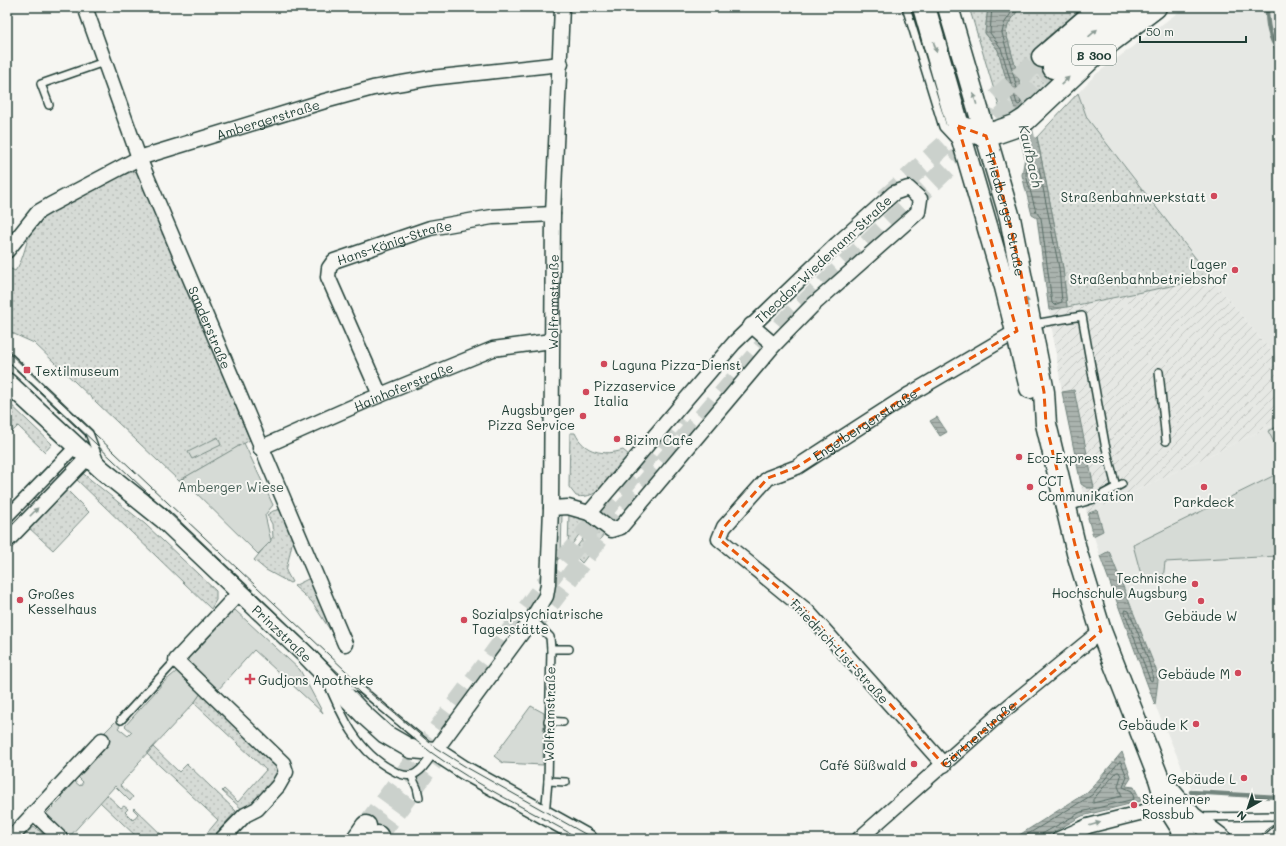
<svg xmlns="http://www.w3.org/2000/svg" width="1286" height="846" font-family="Mali,sans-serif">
<defs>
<pattern id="industrial-furrows" width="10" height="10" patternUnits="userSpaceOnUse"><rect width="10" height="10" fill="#e6e8e4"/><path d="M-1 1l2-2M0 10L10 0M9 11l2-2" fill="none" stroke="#c5c8c4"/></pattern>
<pattern id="grass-dots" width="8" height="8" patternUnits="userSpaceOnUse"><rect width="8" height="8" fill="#d6dbd6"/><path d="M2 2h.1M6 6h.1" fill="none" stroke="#b7bdb8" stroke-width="1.8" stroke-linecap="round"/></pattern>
<pattern id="water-rules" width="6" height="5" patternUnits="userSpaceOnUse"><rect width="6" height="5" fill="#aab3ae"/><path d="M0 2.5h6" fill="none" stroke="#8a938e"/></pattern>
</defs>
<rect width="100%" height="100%" fill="#f6f6f2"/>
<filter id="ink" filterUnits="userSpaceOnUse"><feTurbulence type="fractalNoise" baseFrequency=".025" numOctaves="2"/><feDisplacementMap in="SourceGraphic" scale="8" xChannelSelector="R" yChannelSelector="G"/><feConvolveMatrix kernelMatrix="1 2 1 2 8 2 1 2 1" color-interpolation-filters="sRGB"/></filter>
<g filter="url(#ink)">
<g fill="#e6e8e4">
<path d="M 1185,7 L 1279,7 L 1279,361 L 1211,278 L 1087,118 L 1078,93 L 1095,75 Z"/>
<path d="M 1279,422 L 1279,795 L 1191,788 L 1155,705 L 1100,556 L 1087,514 Z"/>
</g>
<path fill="url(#industrial-furrows)" d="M 1211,278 L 1279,361 L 1279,422 L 1087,514 L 1062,392 L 1049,310 Z"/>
<g fill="url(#grass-dots)" stroke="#7a8c85">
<path d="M 969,7 L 988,7 L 985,33 L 998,50 L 1016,114 L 1007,120 L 1003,118 L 1001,113 Z"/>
<path d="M 1020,7 L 1083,7 L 1044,40 L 1041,49 L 1064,68 L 1026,105 L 1006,33 L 1008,25 Z"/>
<path d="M 1078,93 L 1087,118 L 1211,278 L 1067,307 L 1063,268 L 1037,137 Z"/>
<path d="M 134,171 L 138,173 L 250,440 L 179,481 L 34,343 L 14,334 L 7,329 L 7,267 L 15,271 C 25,259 25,240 34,226 C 47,208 111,179 134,171 Z"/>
<path d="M 7,401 L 52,444 L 45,452 L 18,426 L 12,432 L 7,427 Z"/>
<path d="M 570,433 L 575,433 C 584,453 604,456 623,450 L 630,456 C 616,472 600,501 576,496 L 569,487 Z"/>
<path d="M 80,471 L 145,524 L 216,591 L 216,600 L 211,609 L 74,477 Z"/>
<path d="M 65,488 L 89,512 L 53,550 L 28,527 Z"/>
<path d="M 281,509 L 293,539 L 286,571 L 292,582 L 290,583 L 266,570 L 254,560 L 273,537 L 272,524 L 267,515 L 273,511 Z"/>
<path d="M 569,512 L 576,513 L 588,522 L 568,550 Z"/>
<path d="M 562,513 L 561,557 L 556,561 L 557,514 Z"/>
<path d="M 592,526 L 604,534 L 582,563 L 574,555 L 572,556 L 571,555 Z"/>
<path d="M 310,578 L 334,636 L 312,602 L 294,586 Z"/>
<path d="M 201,693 L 276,764 L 278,773 L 276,778 L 244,811 L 222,791 L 224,789 L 238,802 L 266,770 L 194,703 Z"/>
<path d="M 153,747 L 179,772 L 187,764 L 236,811 L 220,829 L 224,833 L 218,839 L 202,839 L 218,820 L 147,754 Z"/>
<path d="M 106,794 L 121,808 L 124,806 L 128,809 L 125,812 L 133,820 L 138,814 L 133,809 L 134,808 L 166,839 L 139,839 L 100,802 Z"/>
<path d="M 30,827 L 36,828 L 49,839 L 18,839 Z"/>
</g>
<g fill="#d6dbd6" stroke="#7a8c85">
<path d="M 1279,426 L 1279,452 L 1268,431 Z"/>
<path d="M 218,437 L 221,445 L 192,459 L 188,452 Z"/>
<path d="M 244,443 L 273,505 L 265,515 L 271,541 L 258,554 L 182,479 Z"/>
<path d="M 1279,473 L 1279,556 L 1165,562 L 1163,580 L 1148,580 L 1140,571 L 1133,545 Z"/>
<path d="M 235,610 L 300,670 L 323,713 L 254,650 L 217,691 L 190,665 L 188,658 L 192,652 L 194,653 L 225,620 L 224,618 Z"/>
<path d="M 177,671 L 201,693 L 194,703 L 138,763 L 139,764 L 120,785 L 133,797 L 130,801 L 115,786 L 70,836 L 73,839 L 66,839 L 44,816 L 63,797 L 61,795 L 74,781 L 80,786 L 83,782 L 75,774 L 100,737 L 118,719 L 122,723 L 118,728 L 128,736 L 132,732 L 125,726 L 164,682 Z"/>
<path d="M 531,706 L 544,713 L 543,765 L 503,763 L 494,756 Z"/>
</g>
<g fill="url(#water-rules)" stroke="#72847d">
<path d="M 988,7 L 1020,7 L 1008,25 L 1006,33 L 1026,105 L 1016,114 L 998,50 L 985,33 Z"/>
<path d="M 1037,137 L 1063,268 L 1067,307 L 1049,310 L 1037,218 L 1032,215 L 1022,175 L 1027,145 Z"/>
<path d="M 1074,390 L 1094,488 L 1087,488 L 1081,484 L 1062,392 Z"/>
<path d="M 937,417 L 947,432 L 940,436 L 930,421 Z"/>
<path d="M 1097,510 L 1103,531 L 1093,536 L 1088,518 L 1089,513 Z"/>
<path d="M 1109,551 L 1157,672 L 1158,680 L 1155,705 L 1100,556 Z"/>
<path d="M 1122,752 L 1131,778 L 1126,786 L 1134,787 L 1141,801 L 1082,816 L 1041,839 L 1013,839 L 1089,791 Z"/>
</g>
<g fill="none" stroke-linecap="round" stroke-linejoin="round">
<g stroke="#576c65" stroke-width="1">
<path d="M 992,7 L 990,33 L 1001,48 L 1017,104 L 1019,105 L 1021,103 L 1002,33 L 1004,24 L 1015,7"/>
<path d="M 1033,146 L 1035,148 L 1059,268 L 1062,302 L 1054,305 L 1052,303 L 1041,218 L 1036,212 L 1026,175 L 1030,148 Z"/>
<path d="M 1126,610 L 1129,611 C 1133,622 1156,673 1152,681 L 1150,680 L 1125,613 Z"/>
<path d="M 1117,772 L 1119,772 L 1121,776 L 1118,786 L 1122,796 L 1093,803 L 1093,800 Z"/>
<path d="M 1020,839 L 1092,795 L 1119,762 L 1121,762 L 1127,777 L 1123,787 L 1132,791 L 1134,799 L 1081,812 L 1042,834 L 1040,839"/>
</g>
<g stroke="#72847d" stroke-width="4.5">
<path d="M 1267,7 C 1267,24 1269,38 1279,52"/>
<path d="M 1191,792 L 1279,797"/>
</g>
<path stroke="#aab3ae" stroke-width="15" d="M 1022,113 L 1033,163"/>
<g stroke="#cbd1cc" stroke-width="20" stroke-dasharray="20 10" stroke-linecap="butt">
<path d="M 885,199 L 1042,57"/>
<path d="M 532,627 L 604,532 L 784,323 L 1053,68"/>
<path d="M 366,826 L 556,570 L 679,417"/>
<path d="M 378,836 L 449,740"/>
</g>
<defs>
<g id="service">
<path d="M 906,7 L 943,127 L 957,142"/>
<path d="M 49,105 L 41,84 L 104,62"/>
<path d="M 1033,324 L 1082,316 L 1105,444 L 1116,487"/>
<path d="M 7,355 L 89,433 L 100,462"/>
<path d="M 1159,372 L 1166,441"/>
<path d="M 1068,507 L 1094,499 L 1122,484"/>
<path d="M 532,619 L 550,637 L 551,649 L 548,781 L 545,815"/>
<path d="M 551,649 L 569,649"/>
<path d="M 323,672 L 362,690 L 435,751 C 429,759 422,772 412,775 C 405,777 397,773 392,770 C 354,750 339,709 323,672 Z"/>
<path d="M 121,720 L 176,660"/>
<path d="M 548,721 L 563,722"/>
<path d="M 411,775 L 417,788 L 419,797"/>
<path d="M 548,781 L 566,782"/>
<path d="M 1199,817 L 1279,816"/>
<path d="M 1266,839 L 1279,827"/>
</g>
<path id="pedestrian" d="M 7,517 L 76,446"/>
<g id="minor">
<path id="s1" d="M 85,7 L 139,158 L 345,644"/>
<path d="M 908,188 L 920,199 L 918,212 L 813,305 L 774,345 L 621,527 L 611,530 L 589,513 L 734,343 L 837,244 L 894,193 Z"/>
<path id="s2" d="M 7,251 L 38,212 L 50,205 L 139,158 L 325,101 L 373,88 L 431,78 L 561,64"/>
<path d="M 751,325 L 774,345"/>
<path id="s3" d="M 380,395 L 328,277 L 329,268 L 334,261 L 430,228 L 492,217 L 553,214"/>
<path id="s4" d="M 260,448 L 368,400 L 493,349 L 551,341"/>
<path d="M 551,508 L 568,507 L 589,513"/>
<path d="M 7,541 L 88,457"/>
<path id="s5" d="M 435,751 L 532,619 L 546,596 L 548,584 L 551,508 L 553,214 L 562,7"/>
<path id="s6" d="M 944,765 L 807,611 L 719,539 L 724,527 L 768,478 L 797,467 L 910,394 L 1017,331"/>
<path d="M 34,813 L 61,839"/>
<path d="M 10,839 L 102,740"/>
<path d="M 222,839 L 245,815 L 257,809 L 278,786 L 286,772 L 283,763 L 176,660 L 240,592"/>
<path id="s7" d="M 859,839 L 1002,712 L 1101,631"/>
<path d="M 1059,839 L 1088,826 L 1167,806"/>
</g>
<g id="tertiary">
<path id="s8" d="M 7,382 L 102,470 L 163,519 L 307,656 L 363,714 L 385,734 L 411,749 L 435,751 L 464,770 L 588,839"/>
</g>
<g id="secondary">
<path id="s9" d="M 948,7 L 1010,218 L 1044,392 L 1046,424 L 1077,553 L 1101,631 L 1159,779 L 1167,806 L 1188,839"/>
<path d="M 1042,57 L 1100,7"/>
<path d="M 1053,68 L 1124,7"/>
<path d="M 958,126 L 1005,287 L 1030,388"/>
<path d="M 1167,788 L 1192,817 L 1221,839"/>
<path d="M 357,839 L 366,826"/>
<path d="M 376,839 L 378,836"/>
</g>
<path id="primary" d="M 924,7 L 958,126 L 986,136 L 1015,126 L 1026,119 L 1100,49 L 1155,7"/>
</defs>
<use href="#service" stroke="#1f3d34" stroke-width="10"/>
<use href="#pedestrian" stroke="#1f3d34" stroke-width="14"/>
<use href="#minor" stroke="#1f3d34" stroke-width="17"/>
<use href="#tertiary" stroke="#1f3d34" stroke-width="21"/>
<use href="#secondary" stroke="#1f3d34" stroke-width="23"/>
<use href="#primary" stroke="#1f3d34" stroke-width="25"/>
<use href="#service" stroke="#f6f6f2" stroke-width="7"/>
<use href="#pedestrian" stroke="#f6f6f2" stroke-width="11"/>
<use href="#minor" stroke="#f6f6f2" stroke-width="14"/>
<use href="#tertiary" stroke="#f6f6f2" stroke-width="18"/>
<use href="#secondary" stroke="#f6f6f2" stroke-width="20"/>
<use href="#primary" stroke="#f6f6f2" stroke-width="22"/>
<g stroke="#1f3d34" stroke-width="1">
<path d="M 7,351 L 364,688 L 436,748 L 466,767 L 594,839"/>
<path d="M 7,360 L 360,693 C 384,713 407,735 432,753 C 477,786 532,811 580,839"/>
<path d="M 1258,839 L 1266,830 L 1279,821"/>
<path d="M 1275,839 L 1279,836"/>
</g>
</g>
<defs><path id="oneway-solid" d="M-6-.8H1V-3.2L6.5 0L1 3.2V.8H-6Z"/></defs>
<g fill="#8a9a93">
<use href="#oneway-solid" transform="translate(1093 33) rotate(-41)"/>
<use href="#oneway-solid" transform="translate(935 47) rotate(74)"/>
<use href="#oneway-solid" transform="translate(1065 81) rotate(-44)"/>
<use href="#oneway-solid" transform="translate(975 99) rotate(-107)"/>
<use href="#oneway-solid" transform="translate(1027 303) rotate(-100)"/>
<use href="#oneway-solid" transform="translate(34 512) rotate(-46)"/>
<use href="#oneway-solid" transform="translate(1095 824) rotate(-16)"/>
</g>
</g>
<path fill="none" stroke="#e8590c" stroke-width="3" stroke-dasharray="8 5" stroke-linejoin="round" d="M 958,126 L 986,136 L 996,167 L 1019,263 L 1044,392 L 1046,424 L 1077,553 L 1101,631 L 944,765 L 807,611 L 719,539 L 724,527 L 768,478 L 797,467 L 910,394 L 1017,331 Z"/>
<g fill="#d1495b" stroke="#f6f6f2" stroke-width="1.5">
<circle cx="1214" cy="196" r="4"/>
<circle cx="1235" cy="270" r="4"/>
<circle cx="604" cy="364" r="4"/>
<rect x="23" y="366" width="8" height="8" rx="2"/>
<circle cx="586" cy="392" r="4"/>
<circle cx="583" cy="416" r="4"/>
<circle cx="617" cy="439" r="4"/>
<circle cx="1019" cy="457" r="4"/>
<circle cx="1030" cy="487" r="4"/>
<circle cx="1204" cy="487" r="4"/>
<circle cx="1195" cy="584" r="4"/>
<circle cx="20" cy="600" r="4"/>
<circle cx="1201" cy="601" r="4"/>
<circle cx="464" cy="620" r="4"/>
<circle cx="1238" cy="673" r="4"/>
<path d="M248 673h4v4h4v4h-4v4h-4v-4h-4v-4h4z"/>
<circle cx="1196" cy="724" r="4"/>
<circle cx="914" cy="764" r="4"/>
<circle cx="1244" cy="778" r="4"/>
<circle cx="1134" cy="805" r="4"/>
</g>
<g text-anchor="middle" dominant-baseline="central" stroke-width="4" stroke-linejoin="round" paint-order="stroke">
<rect fill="#f6f6f2" stroke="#60746d" stroke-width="1" x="1072" y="45" width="44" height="20" rx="3"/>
<g font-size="12" font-weight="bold" fill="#1f3d34">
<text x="1094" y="55">B 300</text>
</g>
<g font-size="13" fill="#1f3d34" stroke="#f6f6f2">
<text stroke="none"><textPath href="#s2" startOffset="299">Ambergerstraße</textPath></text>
<text stroke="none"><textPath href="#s9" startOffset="215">Friedberger Straße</textPath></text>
<text stroke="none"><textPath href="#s3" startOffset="210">Hans-König-Straße</textPath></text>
<text transform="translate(823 259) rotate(-43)">Theodor-Wiedemann-Straße</text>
<text stroke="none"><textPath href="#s5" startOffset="485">Wolframstraße</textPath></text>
<text stroke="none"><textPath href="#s1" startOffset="344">Sanderstraße</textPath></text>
<text stroke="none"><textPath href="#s4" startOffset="156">Hainhoferstraße</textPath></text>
<text stroke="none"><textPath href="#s6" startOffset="510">Engelbergerstraße</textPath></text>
<text stroke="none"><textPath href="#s8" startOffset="373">Prinzstraße</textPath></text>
<text transform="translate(840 651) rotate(47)">Friedrich-List-Straße</text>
<text transform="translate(549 714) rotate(-89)">Wolframstraße</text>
<text stroke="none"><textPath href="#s7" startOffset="159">Gärtnerstraße</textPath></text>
</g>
<g font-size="13" fill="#1f3d34" stroke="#f6f6f2" text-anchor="start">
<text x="1206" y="196" text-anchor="end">Straßenbahnwerkstatt</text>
<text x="1227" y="263" text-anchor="end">Lager<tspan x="1227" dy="15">Straßenbahnbetriebshof</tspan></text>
<text x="612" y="364">Laguna Pizza-Dienst</text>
<text x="35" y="370">Textilmuseum</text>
<text x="594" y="385">Pizzaservice<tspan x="594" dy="15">Italia</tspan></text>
<text x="575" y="409" text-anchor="end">Augsburger<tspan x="575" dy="15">Pizza Service</tspan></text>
<text x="625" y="439">Bizim Cafe</text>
<text x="1027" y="457">Eco-Express</text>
<text x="1038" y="480">CCT<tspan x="1038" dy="15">Communikation</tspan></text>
<text x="1204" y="501" text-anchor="middle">Parkdeck</text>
<text x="1187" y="577" text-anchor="end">Technische<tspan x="1187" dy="15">Hochschule Augsburg</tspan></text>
<text x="28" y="593">Großes<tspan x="28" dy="15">Kesselhaus</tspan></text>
<text x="472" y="613">Sozialpsychiatrische<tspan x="472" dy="15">Tagesstätte</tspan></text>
<text x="1201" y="615" text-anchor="middle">Gebäude W</text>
<text x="1230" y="673" text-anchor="end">Gebäude M</text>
<text x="258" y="679">Gudjons Apotheke</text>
<text x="1188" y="724" text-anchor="end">Gebäude K</text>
<text x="906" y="764" text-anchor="end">Café Süßwald</text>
<text x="1236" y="778" text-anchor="end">Gebäude L</text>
<text x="1142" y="798">Steinerner<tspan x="1142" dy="15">Rossbub</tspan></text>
</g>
<g font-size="13" fill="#445d54" stroke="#f6f6f2">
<text x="231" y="486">Amberger Wiese</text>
</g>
<g font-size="14" font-style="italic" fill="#425a52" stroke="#f6f6f2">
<text transform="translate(1031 156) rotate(77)">Kaufbach</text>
</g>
</g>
<rect width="1286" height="846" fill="none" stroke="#f6f6f2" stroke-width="24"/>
<rect x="12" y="12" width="1262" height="822" fill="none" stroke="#1f3d34" stroke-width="1.5" filter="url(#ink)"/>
<g transform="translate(1248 808) rotate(219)" stroke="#f6f6f2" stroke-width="3" paint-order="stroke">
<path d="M0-3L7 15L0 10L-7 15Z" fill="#1f3d34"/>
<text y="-6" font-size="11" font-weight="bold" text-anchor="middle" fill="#1f3d34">N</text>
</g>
<path d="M1140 36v6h106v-6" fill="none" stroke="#1f3d34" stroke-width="2"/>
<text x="1146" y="36" font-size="12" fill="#1f3d34" stroke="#f6f6f2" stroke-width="3" paint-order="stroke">50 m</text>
</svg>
